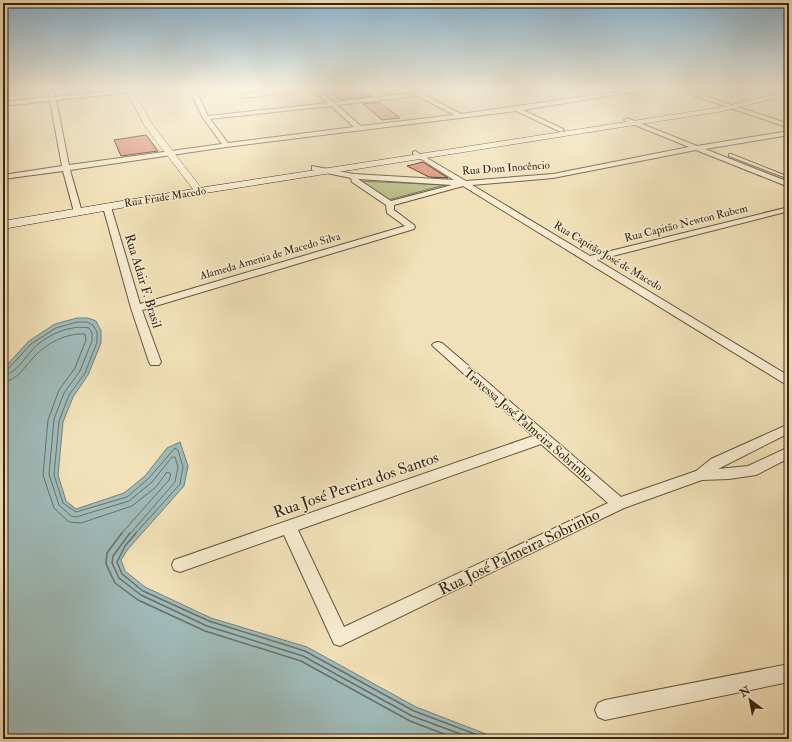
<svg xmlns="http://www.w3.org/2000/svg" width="792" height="742" font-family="'IM FELL Double Pica',serif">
<rect width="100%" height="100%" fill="#f2e1b8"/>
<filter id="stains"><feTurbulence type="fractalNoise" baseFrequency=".005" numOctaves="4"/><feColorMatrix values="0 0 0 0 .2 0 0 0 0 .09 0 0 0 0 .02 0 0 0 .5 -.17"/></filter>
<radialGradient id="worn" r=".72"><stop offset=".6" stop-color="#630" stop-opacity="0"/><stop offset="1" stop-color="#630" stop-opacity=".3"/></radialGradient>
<path fill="#bcc28e" stroke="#797452" d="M 360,181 L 445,185 L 388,200 Z"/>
<path fill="#9fbbb9" stroke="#757f78" d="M 77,318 L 88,318 L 96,321 L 101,331 L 101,343 L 88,375 L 73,397 L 63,422 L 58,475 L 66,501 L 76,509 L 124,493 L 145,476 L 167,448 L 180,442 L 188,466 L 184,486 L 128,549 L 121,560 L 125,571 L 145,587 L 211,618 L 307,647 L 416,707 L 499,739 L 3,739 L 3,369 L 29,341 L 55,324 Z"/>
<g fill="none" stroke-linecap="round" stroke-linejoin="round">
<g stroke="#6a7068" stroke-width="1">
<path d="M 3,371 L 7,370 L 31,344 L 56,328 L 77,322 L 87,322 L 93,325 L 97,332 L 97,342 L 85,373 L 69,395 L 59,421 L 54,475 L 63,503 L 76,512 L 127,497 L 148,479 L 175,448 L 178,450 L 183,467 L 180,484 L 135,534"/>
<path d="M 3,376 C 16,373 24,359 33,349 C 45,336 70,324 89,328 L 92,333 L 92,341 L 80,371 L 64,393 L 54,419 L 49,474 L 59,505 L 71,516 L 76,517 L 129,501 L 152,482 L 172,457 L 175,457 L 178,467 L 175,482 L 130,534"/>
<path d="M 3,382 C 18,380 24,367 34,357 C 47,343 66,333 85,334 L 86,340 L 75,368 L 59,390 L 48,420 L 43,475 L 54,508 L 69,522 L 81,523 L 132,506 L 156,487 L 167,472 L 171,474 L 169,480 L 121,534"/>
</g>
<g stroke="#6a7068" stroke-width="1.5">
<path d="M 122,533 L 107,553 L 106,564 L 115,583 L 138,600 L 205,631 L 301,661 L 410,721 L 457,739"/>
<path d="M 130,533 L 113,556 L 112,563 L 119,578 L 141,595 L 207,626 L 303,656 L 412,716 L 474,739"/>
<path d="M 136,533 L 125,546 L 117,562 L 122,574 L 143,591 L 209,621 L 305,651 L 414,711 L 488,739"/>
</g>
</g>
<g fill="#db917a" stroke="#362516">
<path d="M 328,89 L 351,89 L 358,95 L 368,94 L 372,96 L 339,100 Z"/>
<path d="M 379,102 L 400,118 L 382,120 L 363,104 Z"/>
<path d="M 146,135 L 158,151 L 121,156 L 114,140 Z"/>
<path d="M 423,162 L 448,178 L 429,177 L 407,166 Z"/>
</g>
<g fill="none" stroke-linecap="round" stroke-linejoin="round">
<defs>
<path id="service" d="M 729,154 L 731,154 L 789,177 L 789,179 L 729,156 Z"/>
<g id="minor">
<path d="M 48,89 L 54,89 L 55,97 L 127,89 L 146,89 L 143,91 L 56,100 L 69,165 L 222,144 L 203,118 L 189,89 L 195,89 L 208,116 L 328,103 L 311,90 L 242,98 L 239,96 L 242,94 L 294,89 L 317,89 L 334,102 L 449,89 L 467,89 L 425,95 L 461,114 L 636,89 L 650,89 L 523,110 L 563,129 L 564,130 L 561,132 L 516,111 L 226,147 L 70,170 L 82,212 L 78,214 L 74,212 L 63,171 L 3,179 L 3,175 L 62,166 L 50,101 L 3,106 L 3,102 L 50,97 ZM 418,96 L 454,115 L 361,126 L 337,105 ZM 331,106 L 354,127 L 228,143 L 210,119 Z"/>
<path d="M 376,89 L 390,89 L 402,92 L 399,94 Z"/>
<path d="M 675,89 L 683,89 L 789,124 L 789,128 Z"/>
<path d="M 627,118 L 697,146 L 789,131 L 789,135 L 705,149 L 789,182 L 789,187 L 696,150 L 553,178 L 472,185 L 590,256 L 789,207 L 789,211 L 597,260 L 789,376 L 789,385 L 785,384 L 463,186 L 394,205 L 394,210 L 414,225 L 415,227 L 414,229 L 142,310 L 161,362 L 159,365 L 151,365 L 149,362 L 131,308 L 103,207 L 104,205 L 107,205 L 111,207 L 140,304 L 405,226 L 387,213 L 386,205 L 352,182 L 351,178 L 312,170 L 312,166 L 354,174 L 454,180 L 413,154 L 413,152 L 415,151 L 466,181 L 553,174 L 689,147 L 625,121 L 624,120 ZM 358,179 L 452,185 L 391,201 Z"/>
<path d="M 438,342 L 442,343 L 621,497 L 696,471 L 711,459 L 789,424 L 789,433 L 718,469 L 748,466 L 789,447 L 789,458 L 756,475 L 729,479 L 702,480 L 624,508 L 340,646 L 334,644 L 284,535 L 180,572 L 174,570 L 172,565 L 174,560 L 533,436 L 434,347 L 432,345 L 434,343 ZM 541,444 L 608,503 L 344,627 L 298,530 Z"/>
<path d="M 789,664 L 789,682 L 605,720 L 598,717 L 595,710 L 598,703 L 605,700 Z"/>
</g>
<path id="tertiary" d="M 126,89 L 132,89 L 152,124 L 202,189 L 204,191 L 202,193 L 196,193 L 144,125 Z"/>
<path id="secondary" d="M 789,91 L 789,95 L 723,111 L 199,194 L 3,229 L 3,221 L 199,188 L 723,107 Z"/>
</defs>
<use href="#service" stroke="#65543e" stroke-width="2"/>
<use href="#minor" stroke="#65543e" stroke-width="2"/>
<use href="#tertiary" stroke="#65543e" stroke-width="1"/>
<use href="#secondary" stroke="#362516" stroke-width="1"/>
<use href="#service" fill="#f7ecd1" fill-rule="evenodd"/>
<use href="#minor" fill="#f7ecd1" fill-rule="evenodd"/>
<use href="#tertiary" fill="#f7ecd1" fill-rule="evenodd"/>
<use href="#secondary" fill="#f7ecd1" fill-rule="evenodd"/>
</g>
<linearGradient id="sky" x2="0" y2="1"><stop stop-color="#8bb7d5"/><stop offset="0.46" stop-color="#f9f2df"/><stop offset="1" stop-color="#f9f2df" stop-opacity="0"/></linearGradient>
<rect width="792" height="193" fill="url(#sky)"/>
<g text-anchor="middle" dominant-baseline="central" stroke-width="3" stroke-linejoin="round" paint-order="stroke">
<g font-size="11" fill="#362516" stroke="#f7ecd1">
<text transform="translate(506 168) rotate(-4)">Rua Dom Inocêncio</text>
<text transform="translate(165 197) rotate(-9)">Rua Frade Macedo</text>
<text transform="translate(686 223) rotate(-14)">Rua Capitão Newton Rubem</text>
<text transform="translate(270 256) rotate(-16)">Alameda Amenia de Macedo Silva</text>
<text transform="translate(608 256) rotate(31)">Rua Capitão José de Macedo</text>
</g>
<g font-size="13" fill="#362516" stroke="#f7ecd1">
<text transform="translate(143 281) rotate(73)">Rua Adair F. Brasil</text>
<text transform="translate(528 425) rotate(41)">Travessa José Palmeira Sobrinho</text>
</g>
<g font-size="16" fill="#362516" stroke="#f7ecd1">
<text transform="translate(356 485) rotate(-19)">Rua José Pereira dos Santos</text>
<text transform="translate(519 552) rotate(-26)">Rua José Palmeira Sobrinho</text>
</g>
</g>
<rect width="792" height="742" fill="none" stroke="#f2e1b8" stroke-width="16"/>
<rect x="4" y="4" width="784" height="734" fill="none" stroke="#362516" stroke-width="2"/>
<rect x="8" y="8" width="776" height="726" fill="none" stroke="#362516"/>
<g transform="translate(750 700) rotate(328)" stroke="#f7ecd1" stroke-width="3" paint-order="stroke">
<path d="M0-3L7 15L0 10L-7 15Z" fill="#362516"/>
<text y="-6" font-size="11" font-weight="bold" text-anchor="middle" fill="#362516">N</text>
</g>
<rect width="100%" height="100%" filter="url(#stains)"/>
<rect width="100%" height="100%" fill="url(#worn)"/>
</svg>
